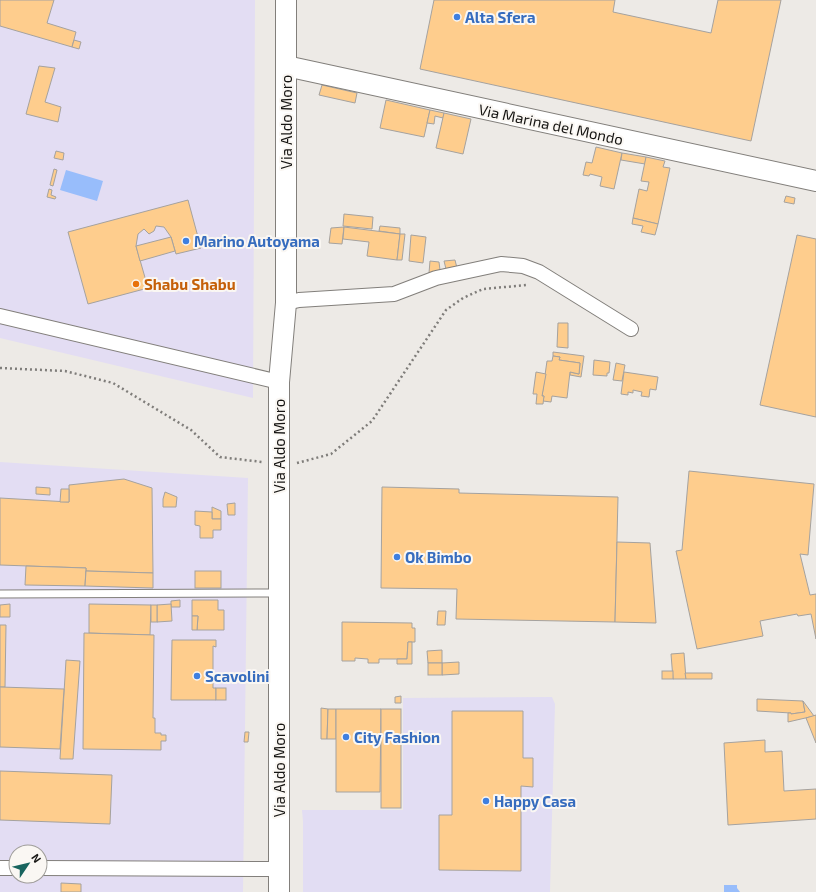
<svg xmlns="http://www.w3.org/2000/svg" width="816" height="892" font-family="'Exo 2',sans-serif">
<rect width="100%" height="100%" fill="#edeae6"/>
<path fill="#e2ddf3" d="M 552,697 L 555,704 L 550,892 L 303,892 L 303,821 L 302,810 L 403,810 L 403,698 Z"/>
<g fill="#e3ddf3" fill-rule="evenodd">
<path d="M 0,0 L 255,0 L 253,398 L 0,338 Z"/>
<path d="M 0,462 L 248,478 L 243,892 L 0,892 ZM 16,852 L 40,852 L 40,876 L 16,876 Z"/>
</g>
<g fill="#98bdfb">
<path d="M 66,170 L 103,181 L 97,201 L 60,190 Z"/>
<path d="M 737,885 L 737,888 L 740,892 L 724,892 L 724,885 Z"/>
</g>
<g fill="#fecd8d" stroke="#a5a29f">
<path d="M 0,0 L 54,0 L 47,23 L 76,32 L 72,47 L 0,26 Z"/>
<path d="M 434,0 L 615,0 L 613,12 L 711,33 L 718,0 L 781,0 L 751,141 L 420,69 Z"/>
<path d="M 74,40 L 81,42 L 79,49 L 72,47 Z"/>
<path d="M 39,66 L 55,68 L 45,102 L 61,107 L 58,122 L 26,114 Z"/>
<path d="M 322,85 L 357,93 L 355,103 L 319,95 Z"/>
<path d="M 386,100 L 430,110 L 424,137 L 380,128 Z"/>
<path d="M 430,110 L 444,113 L 443,118 L 435,116 L 434,124 L 427,123 Z"/>
<path d="M 444,113 L 471,119 L 463,154 L 436,148 Z"/>
<path d="M 596,147 L 622,153 L 614,189 L 600,186 L 602,177 L 590,174 L 589,176 L 583,175 L 586,162 L 592,163 Z"/>
<path d="M 56,151 L 64,153 L 63,160 L 54,158 Z"/>
<path d="M 622,153 L 646,157 L 645,164 L 621,160 Z"/>
<path d="M 646,157 L 665,161 L 663,167 L 670,168 L 658,224 L 633,218 L 639,189 L 647,191 L 649,182 L 641,181 Z"/>
<path d="M 54,169 L 57,170 L 53,186 L 50,185 Z"/>
<path d="M 49,189 L 52,190 L 51,195 L 56,197 L 55,199 L 47,197 Z"/>
<path d="M 786,196 L 795,198 L 794,204 L 784,202 Z"/>
<path d="M 188,200 L 201,248 L 176,254 L 171,237 L 164,227 L 156,226 L 154,231 L 149,234 L 144,229 L 138,234 L 136,246 L 148,288 L 88,304 L 68,232 Z"/>
<path d="M 344,214 L 373,217 L 372,229 L 343,226 Z"/>
<path d="M 633,218 L 658,224 L 655,235 L 641,232 L 643,226 L 632,224 Z"/>
<path d="M 380,226 L 400,228 L 400,234 L 379,231 Z"/>
<path d="M 344,227 L 342,244 L 329,243 L 331,228 Z"/>
<path d="M 344,227 L 400,234 L 397,260 L 367,256 L 369,242 L 343,239 Z"/>
<path d="M 400,234 L 405,234 L 402,260 L 397,260 Z"/>
<path d="M 411,235 L 426,237 L 423,263 L 409,261 Z"/>
<path d="M 797,235 L 816,239 L 816,417 L 760,405 Z"/>
<path d="M 171,237 L 175,251 L 140,261 L 136,246 Z"/>
<path d="M 455,260 L 457,268 L 446,269 L 444,261 Z"/>
<path d="M 430,261 L 439,262 L 440,270 L 429,273 Z"/>
<path d="M 558,323 L 568,323 L 568,348 L 557,347 Z"/>
<path d="M 553,352 L 584,356 L 581,377 L 570,375 L 570,372 L 579,374 L 580,363 L 559,360 L 560,357 L 553,356 Z"/>
<path d="M 553,356 L 560,357 L 559,360 L 580,363 L 579,374 L 570,372 L 567,398 L 552,396 L 551,402 L 543,401 L 544,396 L 542,396 L 547,361 L 552,361 Z"/>
<path d="M 594,360 L 610,362 L 609,373 L 607,373 L 607,376 L 593,375 Z"/>
<path d="M 616,363 L 625,365 L 622,381 L 613,380 Z"/>
<path d="M 536,372 L 546,374 L 542,396 L 544,396 L 543,404 L 536,404 L 537,394 L 533,394 Z"/>
<path d="M 624,372 L 658,377 L 656,390 L 650,389 L 649,397 L 641,396 L 642,392 L 633,390 L 633,393 L 628,392 L 628,395 L 621,394 Z"/>
<path d="M 689,471 L 814,484 L 808,555 L 800,554 L 810,595 L 816,594 L 816,639 L 811,614 L 798,616 L 797,614 L 760,621 L 763,636 L 697,649 L 676,551 L 682,550 Z"/>
<path d="M 124,479 L 152,488 L 153,573 L 86,571 L 86,568 L 0,565 L 0,498 L 69,502 L 69,485 Z"/>
<path d="M 36,487 L 50,488 L 50,495 L 36,494 Z"/>
<path d="M 382,487 L 459,489 L 459,493 L 618,497 L 615,622 L 456,619 L 457,589 L 381,588 Z"/>
<path d="M 61,489 L 69,489 L 69,502 L 60,502 Z"/>
<path d="M 165,492 L 177,497 L 176,507 L 163,507 L 163,499 Z"/>
<path d="M 235,503 L 235,515 L 228,515 L 227,504 Z"/>
<path d="M 212,507 L 221,511 L 221,519 L 212,519 Z"/>
<path d="M 195,511 L 212,512 L 212,519 L 221,519 L 221,530 L 213,530 L 213,538 L 200,538 L 200,526 L 195,525 Z"/>
<path d="M 617,542 L 650,543 L 656,623 L 615,622 Z"/>
<path d="M 26,566 L 86,568 L 85,586 L 25,585 Z"/>
<path d="M 86,571 L 153,573 L 153,588 L 85,586 Z"/>
<rect x="195" y="571" width="26" height="17"/>
<path d="M 180,600 L 180,607 L 171,607 L 171,601 Z"/>
<path d="M 192,600 L 218,600 L 218,610 L 224,610 L 224,630 L 197,630 L 198,616 L 192,616 Z"/>
<path d="M 10,604 L 10,617 L 0,617 L 0,605 Z"/>
<path d="M 89,604 L 151,605 L 150,635 L 89,633 Z"/>
<path d="M 171,604 L 172,621 L 157,622 L 157,605 Z"/>
<rect x="151" y="605" width="6" height="17"/>
<path d="M 438,611 L 446,611 L 445,625 L 437,625 Z"/>
<path d="M 192,616 L 198,616 L 197,630 L 192,630 Z"/>
<path d="M 342,622 L 412,623 L 412,628 L 415,628 L 415,642 L 408,642 L 407,659 L 379,659 L 379,663 L 368,663 L 368,659 L 355,658 L 355,661 L 342,661 Z"/>
<path d="M 0,625 L 6,625 L 5,687 L 0,687 Z"/>
<path d="M 84,633 L 154,635 L 153,718 L 155,718 L 155,733 L 161,733 L 161,735 L 166,735 L 166,741 L 161,741 L 161,750 L 83,749 Z"/>
<path d="M 172,640 L 216,640 L 216,647 L 213,646 L 213,688 L 216,688 L 216,700 L 171,700 Z"/>
<path d="M 408,642 L 412,642 L 412,664 L 397,664 L 397,659 L 407,659 Z"/>
<path d="M 442,650 L 442,663 L 428,663 L 427,651 Z"/>
<path d="M 684,653 L 686,679 L 673,679 L 671,654 Z"/>
<path d="M 66,660 L 80,661 L 73,759 L 60,759 Z"/>
<path d="M 459,662 L 459,674 L 442,675 L 442,663 Z"/>
<rect x="428" y="663" width="14" height="12"/>
<rect x="662" y="671" width="11" height="8"/>
<path d="M 685,673 L 712,673 L 712,679 L 686,679 Z"/>
<path d="M 0,687 L 64,689 L 60,749 L 0,747 Z"/>
<rect x="216" y="688" width="10" height="12"/>
<path d="M 401,696 L 401,703 L 395,703 L 395,697 Z"/>
<path d="M 757,699 L 803,701 L 805,712 L 791,714 L 791,713 L 757,711 Z"/>
<path d="M 803,701 L 814,716 L 788,722 L 788,713 L 791,713 L 791,714 L 805,712 Z"/>
<path d="M 321,708 L 328,709 L 327,739 L 321,739 Z"/>
<path d="M 328,709 L 336,709 L 336,739 L 327,739 Z"/>
<path d="M 336,709 L 381,709 L 380,792 L 336,792 Z"/>
<rect x="381" y="709" width="20" height="99"/>
<path d="M 452,711 L 523,711 L 523,758 L 533,758 L 533,787 L 521,786 L 521,871 L 439,870 L 439,815 L 452,815 Z"/>
<path d="M 816,715 L 816,743 L 806,718 Z"/>
<path d="M 245,732 L 249,732 L 248,742 L 244,742 Z"/>
<path d="M 765,740 L 765,752 L 782,751 L 784,791 L 816,789 L 816,819 L 728,825 L 724,743 Z"/>
<path d="M 0,771 L 112,775 L 110,824 L 0,820 Z"/>
<path d="M 61,883 L 81,884 L 81,892 L 61,892 Z"/>
</g>
<g fill="none" stroke-linecap="round" stroke-linejoin="round">
<defs>
<path id="lane" d="M 0,594 L 277,593"/>
<g id="street">
<path d="M 286,303 L 299,300 L 394,294 L 436,278 L 501,264 L 523,266 L 539,272 L 631,329"/>
<path d="M 0,316 L 279,382"/>
<path d="M 0,868 L 16,868"/>
<path d="M 40,868 L 279,869"/>
</g>
<g id="secondary">
<path d="M 286,66 L 816,181"/>
<path d="M 279,892 L 279,382 L 286,303 L 286,0"/>
</g>
</defs>
<use href="#lane" stroke="#827f7b" stroke-width="9"/>
<use href="#street" stroke="#827f7b" stroke-width="16"/>
<use href="#secondary" stroke="#827f7b" stroke-width="22"/>
<g stroke="#7f7d7a" stroke-width="2.5" stroke-dasharray="2 3" stroke-linecap="butt">
<path d="M 0,368 L 65,371 L 113,383 L 191,430 L 220,457 L 262,462"/>
<path d="M 297,463 L 331,454 L 372,421 L 446,310 L 463,298 L 483,289 L 527,285"/>
</g>
<use href="#lane" stroke="#fff" stroke-width="7"/>
<use href="#street" stroke="#fff" stroke-width="14"/>
<use href="#secondary" stroke="#fff" stroke-width="20"/>
</g>
<g fill="#3f7fe0" stroke="#faf7f3" stroke-width="1.5">
<circle cx="457" cy="17" r="4"/>
<circle cx="186" cy="241" r="4"/>
<circle cx="397" cy="557" r="4"/>
<circle cx="197" cy="676" r="4"/>
<circle cx="346" cy="737" r="4"/>
<circle cx="486" cy="801" r="4"/>
</g>
<circle fill="#e8710a" stroke="#faf7f3" stroke-width="1.5" cx="136" cy="284" r="4"/>
<g text-anchor="middle" dominant-baseline="central" stroke-width="4" stroke-linejoin="round" paint-order="stroke">
<g font-size="15" font-weight="bold" fill="#366cbe" stroke="#faf7f3" text-anchor="start">
<text x="465" y="17">Alta Sfera</text>
<text x="194" y="241">Marino Autoyama</text>
<text x="405" y="557">Ok Bimbo</text>
<text x="205" y="676">Scavolini</text>
<text x="354" y="737">City Fashion</text>
<text x="494" y="801">Happy Casa</text>
</g>
<g font-size="15" fill="#161513" stroke="#faf7f3">
<text transform="translate(286 122) rotate(-90)">Via Aldo Moro</text>
<text transform="translate(551 124) rotate(12)">Via Marina del Mondo</text>
<text transform="translate(279 446) rotate(-90)">Via Aldo Moro</text>
<text transform="translate(279 770) rotate(-90)">Via Aldo Moro</text>
</g>
<g font-size="15" font-weight="bold" fill="#c56008" stroke="#faf7f3" text-anchor="start">
<text x="144" y="284">Shabu Shabu</text>
</g>
</g>
<g transform="translate(28 864) rotate(55)"><circle r="19" fill="#faf7f3" stroke="#9f9d99"/>
<path d="M0-3L7 15L0 10L-7 15Z" fill="#18645e"/>
<text y="-6" font-size="11" font-weight="bold" text-anchor="middle" fill="#161513">N</text>
</g>
</svg>
